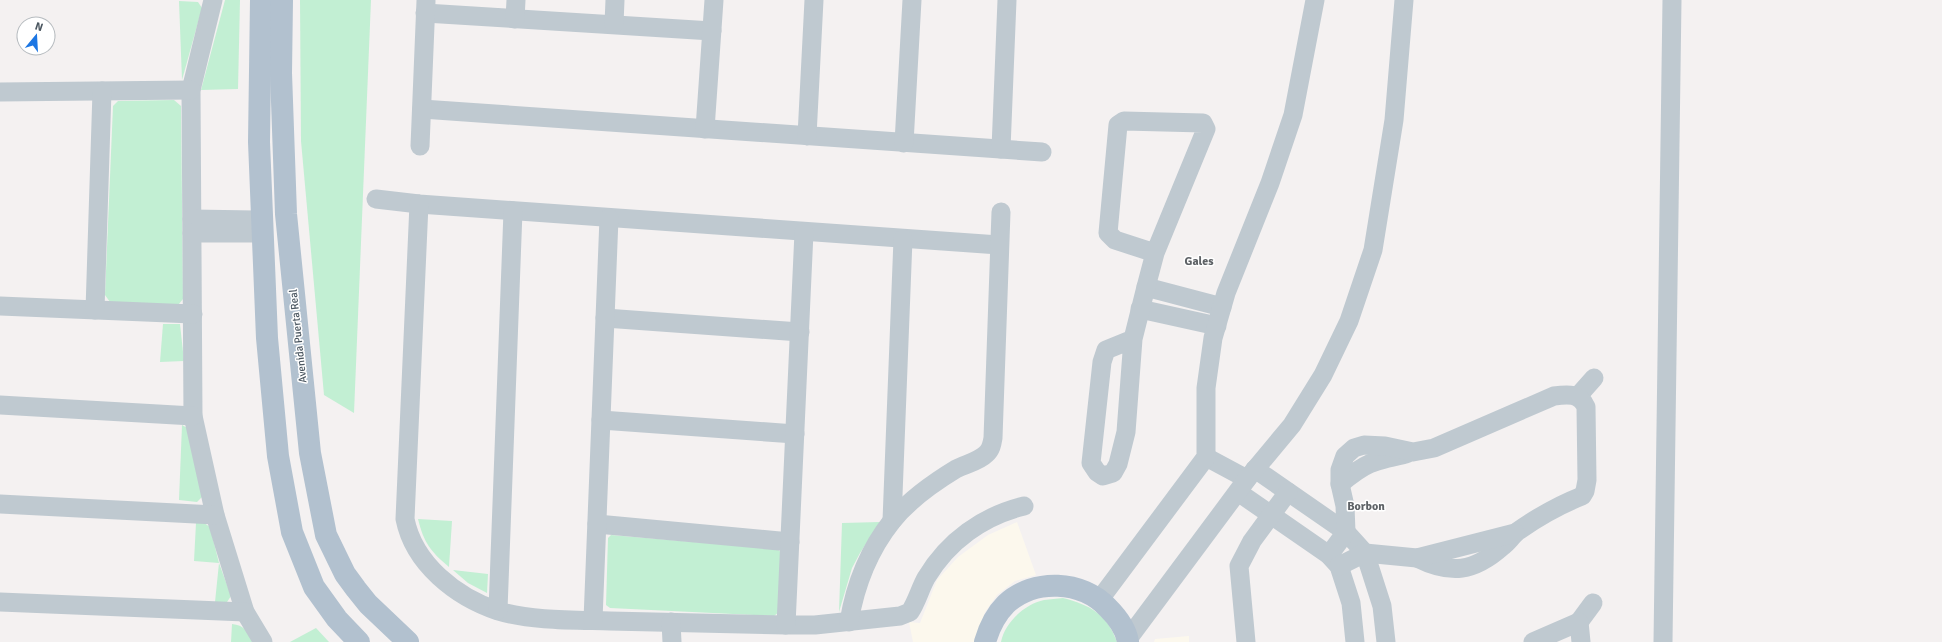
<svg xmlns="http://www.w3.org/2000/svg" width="1942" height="642" font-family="Signika,sans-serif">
<rect width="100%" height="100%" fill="#f4f1f1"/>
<g fill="#fcf8ed">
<path d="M 1017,522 L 1036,575 L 1015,581 L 997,595 L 985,612 L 975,642 L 913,642 L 909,622 L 920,623 L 937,580 L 958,557 L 988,535 Z"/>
<path d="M 1189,636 L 1189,642 L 1154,642 L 1155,639 Z"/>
</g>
<g fill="#c2efd3">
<path d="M 225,0 L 240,0 L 238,89 L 201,90 Z"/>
<path d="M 300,0 L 371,0 L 354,413 L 324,395 L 301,141 Z"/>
<path d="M 179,1 L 198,2 L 202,8 L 182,80 Z"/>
<path d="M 174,100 L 181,106 L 183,299 L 178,305 L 110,302 L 105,295 L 113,106 L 118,101 Z"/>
<path d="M 163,324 L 180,324 L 184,361 L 160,362 Z"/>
<path d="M 182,425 L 189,429 L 202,497 L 197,502 L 179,500 Z"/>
<path d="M 418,519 L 452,521 L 449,567 C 430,551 424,543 418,519 Z"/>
<path d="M 880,522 L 860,553 L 852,568 L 839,612 L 842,523 Z"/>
<path d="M 196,523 L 204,523 L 210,527 L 219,563 L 231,596 L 227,602 L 215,602 L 219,563 L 194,561 Z"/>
<path d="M 611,535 L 777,549 L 782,553 L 779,612 L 774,616 L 610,608 L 606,605 L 608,538 Z"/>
<path d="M 453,570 L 488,574 L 487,593 L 468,583 Z"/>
<path d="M 1063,598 C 1090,605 1107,614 1117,642 L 1001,642 C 1005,622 1025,604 1044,600 C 1050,599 1057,599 1063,598 Z"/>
<path d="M 232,624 C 244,625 248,632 254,642 L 231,642 Z"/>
<path d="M 316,628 L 329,642 L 290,642 Z"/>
</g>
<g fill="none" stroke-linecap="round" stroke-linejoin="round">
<g stroke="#bfc9d0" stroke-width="19">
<path d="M 213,0 L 191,90 L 193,416 L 215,515 L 245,612 L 263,642"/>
<path d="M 425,13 L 712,31"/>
<path d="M 515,19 L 516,0"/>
<path d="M 614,24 L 615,0"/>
<path d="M 0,92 L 191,90"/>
<path d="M 422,109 L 1042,152"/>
<path d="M 705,129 L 714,0"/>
<path d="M 807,136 L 814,0"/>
<path d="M 904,143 L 912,0"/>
<path d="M 420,146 L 426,1"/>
<path d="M 1001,149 L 1007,0"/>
<path d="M 376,199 L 419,204 L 999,245"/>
<path d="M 419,204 L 405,519 C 414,564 456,597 498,611 C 532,621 575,620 610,621 C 669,622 727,624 786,625 L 815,625 L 900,616 L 910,612 C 917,601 920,589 926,578 C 948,541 983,516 1024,506"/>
<path d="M 192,219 L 255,220"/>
<path d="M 192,233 L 262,233"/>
<path d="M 1146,287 L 1222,307"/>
<path d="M 0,306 L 193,314"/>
<path d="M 1140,309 L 1217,326"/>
<path d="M 95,310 L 102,91"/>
<path d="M 605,318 L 800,332"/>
<path d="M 1133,339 L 1106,350 L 1102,362 L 1091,463 L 1097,472 L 1103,476 L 1113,473 L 1118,464 L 1126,432 L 1133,339 L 1146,287 L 1155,253 L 1206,129 L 1203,123 L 1124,121 L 1118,125 L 1108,233 L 1115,240 L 1155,253"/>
<path d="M 1578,396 L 1594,378"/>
<path d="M 0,405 L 193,416"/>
<path d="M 601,420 L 795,434"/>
<path d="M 1206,457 L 1247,479"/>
<path d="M 1255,469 L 1346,532 L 1365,553 L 1382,606 L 1386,642"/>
<path d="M 1340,484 C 1366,462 1373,461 1406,454"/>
<path d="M 1238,492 L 1329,555 L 1339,566 L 1351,603 L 1355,642"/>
<path d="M 0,504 L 215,515"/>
<path d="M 892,521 L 903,239"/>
<path d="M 597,524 L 790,542"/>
<path d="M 1329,555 L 1346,532 L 1345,506 L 1340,484 L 1340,470 L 1345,456 L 1354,448 L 1364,445 L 1385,446 L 1413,452 L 1434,448 L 1554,396 C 1568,394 1580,393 1586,407 L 1587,480 L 1585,491 L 1582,496 C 1559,505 1538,517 1518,531 C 1512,536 1508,542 1503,546 C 1474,572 1451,575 1417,558"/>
<path d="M 1339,566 L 1365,553 L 1417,558 L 1515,533"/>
<path d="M 1100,599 L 1206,457 L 1206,388 L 1213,338 L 1226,293 L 1270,183 L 1293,115 L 1315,0"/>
<path d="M 0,602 L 245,612"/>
<path d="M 498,610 L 513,211"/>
<path d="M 593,620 L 609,218"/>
<path d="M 671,622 L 672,642"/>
<path d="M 849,622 C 855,586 869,550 892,521 C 908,501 933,483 956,469 C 965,464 978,462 986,454 C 991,450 992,444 993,438 L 1001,212"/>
<path d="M 1579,622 L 1593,603"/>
<path d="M 786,625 L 804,232"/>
<path d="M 1128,639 L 1247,479 L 1292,425 L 1323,375 L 1349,321 L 1373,250 L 1394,120 L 1404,0"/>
<path d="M 1246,642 L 1239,566 L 1252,541 L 1288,492"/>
<path d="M 1533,642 L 1579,622 L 1581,642"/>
<path d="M 1663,642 L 1672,0"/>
</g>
<g stroke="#b2c1cf" stroke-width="22">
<path d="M 261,0 L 259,142 L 267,338 L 278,456 L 292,532 L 314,587 L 337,619 L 359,642"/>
<path d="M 282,0 L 281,73 L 286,214 L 310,453 L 326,535 L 345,574 L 356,589 L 368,604 L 408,642"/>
<path d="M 985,642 C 989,628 995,615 1006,604 C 1034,578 1082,580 1108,608 C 1117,617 1126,629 1128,642"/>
</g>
</g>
<g text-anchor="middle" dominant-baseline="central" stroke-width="3" stroke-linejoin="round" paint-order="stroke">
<g font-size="11" fill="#49555f" stroke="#fff">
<text transform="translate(298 336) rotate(-96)">Avenida Puerta Real</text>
</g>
<g font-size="12" font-weight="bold" fill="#5e6266" stroke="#fff">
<text x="1199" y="261">Gales</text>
<text x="1366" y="506">Borbon</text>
</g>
</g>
<g transform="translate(36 36) rotate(18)"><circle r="19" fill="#ffffff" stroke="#b6bbbf"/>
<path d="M0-3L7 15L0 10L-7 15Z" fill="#1c76e3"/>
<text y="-6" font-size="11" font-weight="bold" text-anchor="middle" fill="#49555f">N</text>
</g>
</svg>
